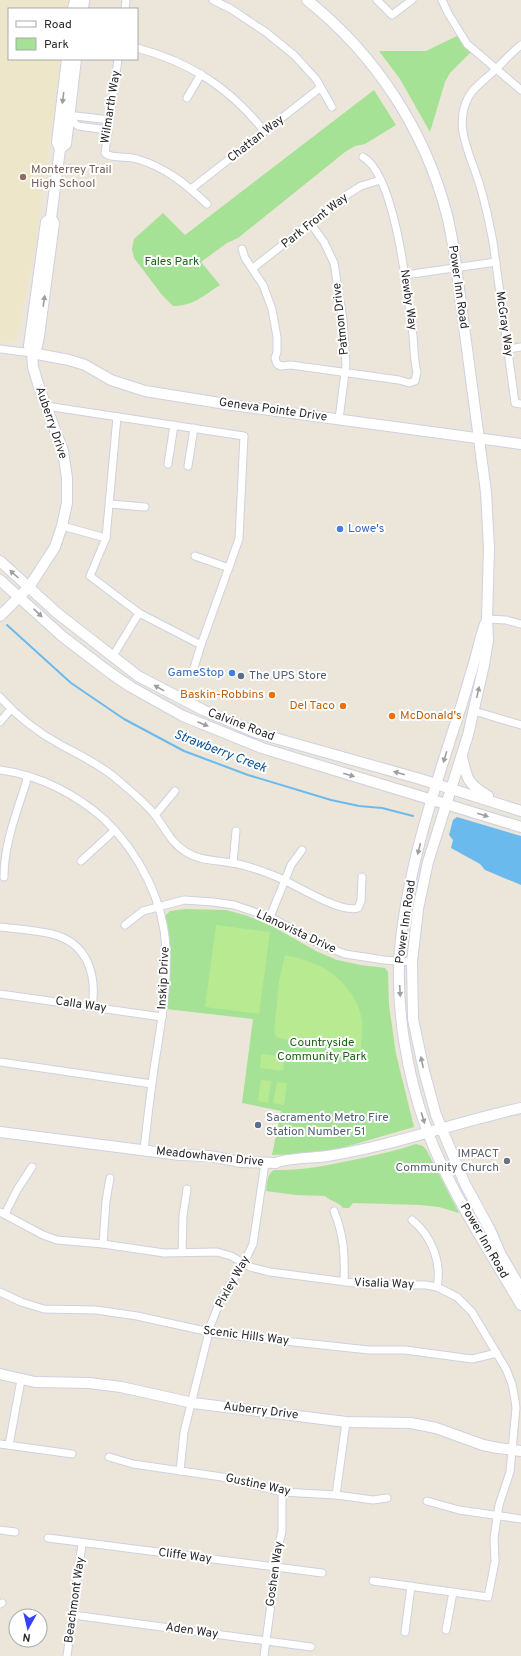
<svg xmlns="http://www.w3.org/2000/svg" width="521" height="1656" font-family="Overpass,sans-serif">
<rect width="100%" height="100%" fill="#ebe6d9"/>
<path fill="#ede6c8" d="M 0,0 L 68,0 L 67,9 L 9,9 L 9,59 L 61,59 L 35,248 L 16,339 L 8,343 L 0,342 Z"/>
<g fill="#a5e295">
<path d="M 459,35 L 471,52 L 450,73 L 445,82 L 430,132 L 400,79 L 379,51 L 426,51 Z"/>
<path d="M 374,90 L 396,125 L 365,144 L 355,146 L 345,152 L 238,238 L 227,243 L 201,262 L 220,285 C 203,296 193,306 173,306 L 162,295 L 134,258 L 132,249 L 134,239 L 163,213 L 185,235 Z"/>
<path d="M 185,909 L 226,910 L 248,916 L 274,927 L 316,951 L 337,960 L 361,965 L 385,968 L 388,972 L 389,1005 L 396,1054 L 414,1127 L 338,1149 L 308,1154 L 272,1155 L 281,1111 L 242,1103 L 253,1019 L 166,1009 C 170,977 174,947 165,916 L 170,911 Z"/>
<path d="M 416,1144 L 423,1146 L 427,1151 L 459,1213 L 439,1207 L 420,1205 L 353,1203 L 349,1208 L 343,1208 C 338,1201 331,1202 325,1196 L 296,1195 L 266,1191 C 267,1183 267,1174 274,1170 C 304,1171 333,1164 362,1158 C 381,1154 398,1150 416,1144 Z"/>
</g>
<g fill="#b8ea91">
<path d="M 216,925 L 270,932 L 259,1014 L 205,1007 Z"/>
<path d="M 285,955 C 295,957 305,960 315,964 C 337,972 360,997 362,1022 C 363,1031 361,1040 361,1050 L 282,1039 L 277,1037 L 274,1033 L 279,981 Z"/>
<path d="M 261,1054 L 285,1057 L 283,1071 L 260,1068 Z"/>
<path d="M 261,1080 L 271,1081 L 268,1103 L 258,1101 Z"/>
<path d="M 277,1082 L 287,1083 L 284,1105 L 273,1103 Z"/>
</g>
<path fill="#6bbaee" d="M 457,817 L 521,836 L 521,885 L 485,870 L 480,864 L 451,848 L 453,840 L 449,835 L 453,820 Z"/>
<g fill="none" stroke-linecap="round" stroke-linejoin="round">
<path stroke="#6bbaee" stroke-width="2" d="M 7,625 L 71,683 L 124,719 L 184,751 L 248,775 L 331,800 L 359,806 L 382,808 L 413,816"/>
<defs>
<g id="street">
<path d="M 213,0 L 231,9 L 267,33 L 294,55 L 316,79 L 332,107"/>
<path d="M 377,0 L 392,15 L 412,0"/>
<path d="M 442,0 L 448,13 L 467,44 L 521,90"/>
<path d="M 125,9 L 126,0"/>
<path d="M 521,45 C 512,52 505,60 497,68 C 488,78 476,84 469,96 C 453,125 469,151 478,180 C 485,200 489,221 493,242 L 515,403 L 521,404"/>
<path d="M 137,48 C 190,62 230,88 264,131"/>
<path d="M 118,59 L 105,153 C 111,159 128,156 137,159 C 165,167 186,184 207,204"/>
<path d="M 187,98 L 201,74"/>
<path d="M 108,130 L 78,126 L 69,118 L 76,116 L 110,120"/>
<path d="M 191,189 L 320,88"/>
<path d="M 311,224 L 324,242 L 334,263 L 343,320 L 346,365 L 339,419"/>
<path d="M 242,249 L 245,258 L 263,285 L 272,309 L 277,337 L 277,352 L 275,358 L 277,364 L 281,366 L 291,365 L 399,380 L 409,383 L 415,381 L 417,372 C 414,362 414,348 413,336 C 408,298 396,175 363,157"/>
<path d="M 253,268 L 348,194 L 361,186 L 380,180"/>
<path d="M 405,275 L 496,262"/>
<path d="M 0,349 L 32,353"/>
<path d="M 508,349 L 521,347"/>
<path d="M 46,406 L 244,436 L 239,539 L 201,645 L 139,613 L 113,656"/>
<path d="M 117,417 L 106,538 L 90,576 L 139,613"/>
<path d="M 168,464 L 174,425"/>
<path d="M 188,466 L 194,428"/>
<path d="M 110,504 L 145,507"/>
<path d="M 62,526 L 106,538"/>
<path d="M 195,556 L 229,568"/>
<path d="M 487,619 L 506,620 L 521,624"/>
<path d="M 192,674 L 201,645"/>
<path d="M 0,697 C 16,715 39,733 61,745 C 79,755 97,763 113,776 C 127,788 144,801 155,815 C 165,828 171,843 186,852 C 200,861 216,860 232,863 C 247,865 262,871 275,876 C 295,884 340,914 358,908 L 361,901 L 362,877"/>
<path d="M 474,711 L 521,725"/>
<path d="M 0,722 L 11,709"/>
<path d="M 0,770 C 39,775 76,794 105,820 C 139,853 164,901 166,949 C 168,989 160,1029 154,1069 C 150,1096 147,1123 144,1150"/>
<path d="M 155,815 L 175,791"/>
<path d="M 81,861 L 115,830"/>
<path d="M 233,863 L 236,831"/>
<path d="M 4,877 C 4,845 16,814 26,783 L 27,776"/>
<path d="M 270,917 L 291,865 L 302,850"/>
<path d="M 125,925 L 143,911 L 184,900 L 213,902 L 234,905 L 270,917 L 319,944 L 345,954 L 384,960 L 412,962"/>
<path d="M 0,927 C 17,929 35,930 52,934 C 88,943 97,975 92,1007"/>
<path d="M 0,994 L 162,1017"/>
<path d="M 0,1062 L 152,1084"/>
<path d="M 334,1211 C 344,1235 345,1257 344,1282"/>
<path d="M 0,1212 L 43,1235 L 57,1240 L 103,1244 L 164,1253 L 217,1252 L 231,1256 L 250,1267 L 270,1272 L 362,1284 L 426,1285 L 437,1287 L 457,1297 L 472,1312 L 506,1369 L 512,1384 L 515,1400 L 516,1408 L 510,1472 L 499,1505 L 494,1538 L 495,1561 L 488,1597 L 373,1581"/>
<path d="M 5,1214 L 17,1190 L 32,1167"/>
<path d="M 412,1220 C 432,1236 442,1263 437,1287"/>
<path d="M 103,1244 L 106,1201 L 110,1178"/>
<path d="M 182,1252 L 183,1216 L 187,1189"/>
<path d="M 0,1292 L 21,1302 L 44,1309 L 96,1310 L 137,1316 L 219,1334 L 369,1350 L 405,1350 L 472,1359 L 497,1353"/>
<path d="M 0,1444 L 72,1454"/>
<path d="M 9,1445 L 21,1380"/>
<path d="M 109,1457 L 133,1464 L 222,1477 L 282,1492 L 336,1495 L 373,1500 L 387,1498"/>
<path d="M 180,1471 L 184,1432 L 211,1324 L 221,1299 L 244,1263 L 253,1244 L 265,1163"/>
<path d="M 336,1495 L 346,1422"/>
<path d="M 427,1501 L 459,1510 L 521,1519"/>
<path d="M 0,1530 L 15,1532"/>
<path d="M 48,1538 L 322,1573"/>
<path d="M 0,1604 L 2,1603"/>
<path d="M 73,1615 L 311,1647"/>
<path d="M 446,1630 L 453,1592"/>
<path d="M 405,1632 L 411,1586"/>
<path d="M 67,1656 L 82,1544"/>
<path d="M 264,1656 L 279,1544 L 282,1531 L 282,1492"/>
</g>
<g id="secondary">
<path d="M 307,0 C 375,54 425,130 447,215 C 450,227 452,239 454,251 L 486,492 L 489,548 L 487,619 L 488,640 L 484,665 L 468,735 L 428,862 L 418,909 L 412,962 L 413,1019 L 424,1071 L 436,1115 L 465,1184 L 490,1230 L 501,1255 L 521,1289"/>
<path d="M 73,9 L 75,0"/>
<path d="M 83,9 L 84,0"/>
<path d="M 60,149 L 57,142 L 67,59"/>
<path d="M 32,353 L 69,360 L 85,365 L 111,380 L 145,391 L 232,405 L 521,444"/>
<path d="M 32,353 L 37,346 L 39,336 L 54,223 L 51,218"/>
<path d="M 0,561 L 57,613 L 138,676 L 203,710 L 257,733 L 420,779 L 521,811"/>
<path d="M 0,580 L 62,636 L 109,672 L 131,687 L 183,716 L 262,748 L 521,827"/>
<path d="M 0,616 L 29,587 L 55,547 L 62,526 L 67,503 L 67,478 L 63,451 L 39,387 L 33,367 L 32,353 L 29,346 L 46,222 L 51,218 L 60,149 L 66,144 L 76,59"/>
<path d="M 485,624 C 479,641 476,659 470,676 C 465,695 459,713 453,731 C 430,802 407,875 400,949 C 395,1006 407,1076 427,1130 C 449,1190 489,1250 521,1305"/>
<path d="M 462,757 C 467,780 468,784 488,796"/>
<path d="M 0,1132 L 180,1155 L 209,1156 L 241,1162 L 276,1163 C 284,1158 316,1158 327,1156 C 393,1146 456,1122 521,1108"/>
<path d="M 0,1374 L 35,1382 L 89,1383 L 121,1387 L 193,1403 L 346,1422 L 411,1423 L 436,1428 L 483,1445 L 498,1448 L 521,1451"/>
</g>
</defs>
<use href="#street" stroke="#cfd0e1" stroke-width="9"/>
<use href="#secondary" stroke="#cfd0e1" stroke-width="12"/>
<use href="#street" stroke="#fff" stroke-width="7"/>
<use href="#secondary" stroke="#fff" stroke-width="10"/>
</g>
<defs><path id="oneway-solid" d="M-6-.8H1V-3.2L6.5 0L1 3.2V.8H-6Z"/></defs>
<g fill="#9e9e9e">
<use href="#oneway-solid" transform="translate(63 98) rotate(97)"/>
<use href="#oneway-solid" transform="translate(44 301) rotate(-82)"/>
<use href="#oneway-solid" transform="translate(14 574) rotate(-138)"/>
<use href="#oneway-solid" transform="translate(38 613) rotate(43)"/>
<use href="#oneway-solid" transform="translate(159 688) rotate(-151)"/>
<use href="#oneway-solid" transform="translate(478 692) rotate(-77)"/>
<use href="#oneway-solid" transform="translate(203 724) rotate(23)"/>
<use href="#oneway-solid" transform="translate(445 757) rotate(107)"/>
<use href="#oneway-solid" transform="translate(399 773) rotate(-164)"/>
<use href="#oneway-solid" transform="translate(349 775) rotate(16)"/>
<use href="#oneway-solid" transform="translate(483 815) rotate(17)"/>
<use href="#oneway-solid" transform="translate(419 849) rotate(104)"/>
<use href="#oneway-solid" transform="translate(400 991) rotate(87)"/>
<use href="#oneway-solid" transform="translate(422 1062) rotate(-102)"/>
<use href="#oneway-solid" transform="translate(423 1118) rotate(73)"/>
</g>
<circle fill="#8d6e63" stroke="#fff" stroke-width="1.5" cx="23" cy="177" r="4"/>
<g fill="#3f7fe0" stroke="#fff" stroke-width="1.5">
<circle cx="340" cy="529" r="4"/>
<circle cx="232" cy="673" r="4"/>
</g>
<g fill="#5c6f8a" stroke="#fff" stroke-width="1.5">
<circle cx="241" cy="676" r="4"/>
<circle cx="258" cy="1125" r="4"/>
</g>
<g fill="#e8710a" stroke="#fff" stroke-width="1.5">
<circle cx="272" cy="695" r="4"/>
<circle cx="343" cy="706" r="4"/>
<circle cx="392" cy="716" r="4"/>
</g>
<circle fill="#6b7280" stroke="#fff" stroke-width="1.5" cx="507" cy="1161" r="4"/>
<g text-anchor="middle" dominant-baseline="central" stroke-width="4" stroke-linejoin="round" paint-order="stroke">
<g font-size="12" fill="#282828" stroke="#fff">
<text transform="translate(111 107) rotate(-81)">Wilmarth Way</text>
<text transform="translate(256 139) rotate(-38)">Chattan Way</text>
<text transform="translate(315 221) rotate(-38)">Park Front Way</text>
<text transform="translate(458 287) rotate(82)">Power Inn Road</text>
<text transform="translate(408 300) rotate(82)">Newby Way</text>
<text transform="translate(341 319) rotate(-96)">Patmon Drive</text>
<text transform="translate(504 324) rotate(82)">McGray Way</text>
<text transform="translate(273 410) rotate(8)">Geneva Pointe Drive</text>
<text transform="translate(51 423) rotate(71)">Auberry Drive</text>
<text transform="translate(241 725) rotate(21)">Calvine Road</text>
<text transform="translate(406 922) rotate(-82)">Power Inn Road</text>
<text transform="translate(296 932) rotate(25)">Llanovista Drive</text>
<text transform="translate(164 978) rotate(-87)">Inskip Drive</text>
<text transform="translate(81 1005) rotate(8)">Calla Way</text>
<text transform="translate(210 1157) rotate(6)">Meadowhaven Drive</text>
<text transform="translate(484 1241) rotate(60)">Power Inn Road</text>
<text transform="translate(233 1282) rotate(-61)">Pixley Way</text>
<text transform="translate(384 1284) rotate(2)">Visalia Way</text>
<text transform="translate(246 1336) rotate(7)">Scenic Hills Way</text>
<text transform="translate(261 1411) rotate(7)">Auberry Drive</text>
<text transform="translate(258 1485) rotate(12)">Gustine Way</text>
<text transform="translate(185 1556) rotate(7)">Cliffe Way</text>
<text transform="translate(275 1574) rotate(-82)">Goshen Way</text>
<text transform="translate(75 1600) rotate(-82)">Beachmont Way</text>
<text transform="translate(192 1631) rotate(8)">Aden Way</text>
</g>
<g font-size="12" fill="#785e54" stroke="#fff" text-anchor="start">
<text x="31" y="170">Monterrey Trail<tspan x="31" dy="14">High School</tspan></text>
</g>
<g font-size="12" fill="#1f6419" stroke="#fff">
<text x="172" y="262">Fales Park</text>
<text x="322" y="1043">Countryside<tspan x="322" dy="14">Community Park</tspan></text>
</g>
<g font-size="12" fill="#366cbe" stroke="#fff" text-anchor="start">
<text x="348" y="529">Lowe's</text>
<text x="224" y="673" text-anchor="end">GameStop</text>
</g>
<g font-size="12" fill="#4e5e75" stroke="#fff" text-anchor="start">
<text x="249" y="676">The UPS Store</text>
<text x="266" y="1118">Sacramento Metro Fire<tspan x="266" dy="14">Station Number 51</tspan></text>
</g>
<g font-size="12" fill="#c56008" stroke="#fff" text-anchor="end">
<text x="264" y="695">Baskin-Robbins</text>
<text x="335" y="706">Del Taco</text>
<text x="400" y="716" text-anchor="start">McDonald's</text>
</g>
<g font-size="12" fill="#5b616d" stroke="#fff" text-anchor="end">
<text x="499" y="1154">IMPACT<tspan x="499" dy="14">Community Church</tspan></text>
</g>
<g font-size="13" font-style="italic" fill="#0d5597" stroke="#fff">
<text transform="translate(220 752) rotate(21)">Strawberry Creek</text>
</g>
</g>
<rect x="8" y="8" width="130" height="52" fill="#ffffff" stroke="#a9a9a9"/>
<rect x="16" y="21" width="20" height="6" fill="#ffffff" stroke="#a9a9a9"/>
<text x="44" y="28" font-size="12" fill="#282828">Road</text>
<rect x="16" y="38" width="20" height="12" fill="#a5e295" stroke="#a9a9a9"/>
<text x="44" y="48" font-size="12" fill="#282828">Park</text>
<g transform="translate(28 1628) rotate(188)"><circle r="19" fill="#ffffff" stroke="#a9a9a9"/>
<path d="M0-3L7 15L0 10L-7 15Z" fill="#3842fa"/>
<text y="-6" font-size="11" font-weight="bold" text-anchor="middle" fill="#282828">N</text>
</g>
</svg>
